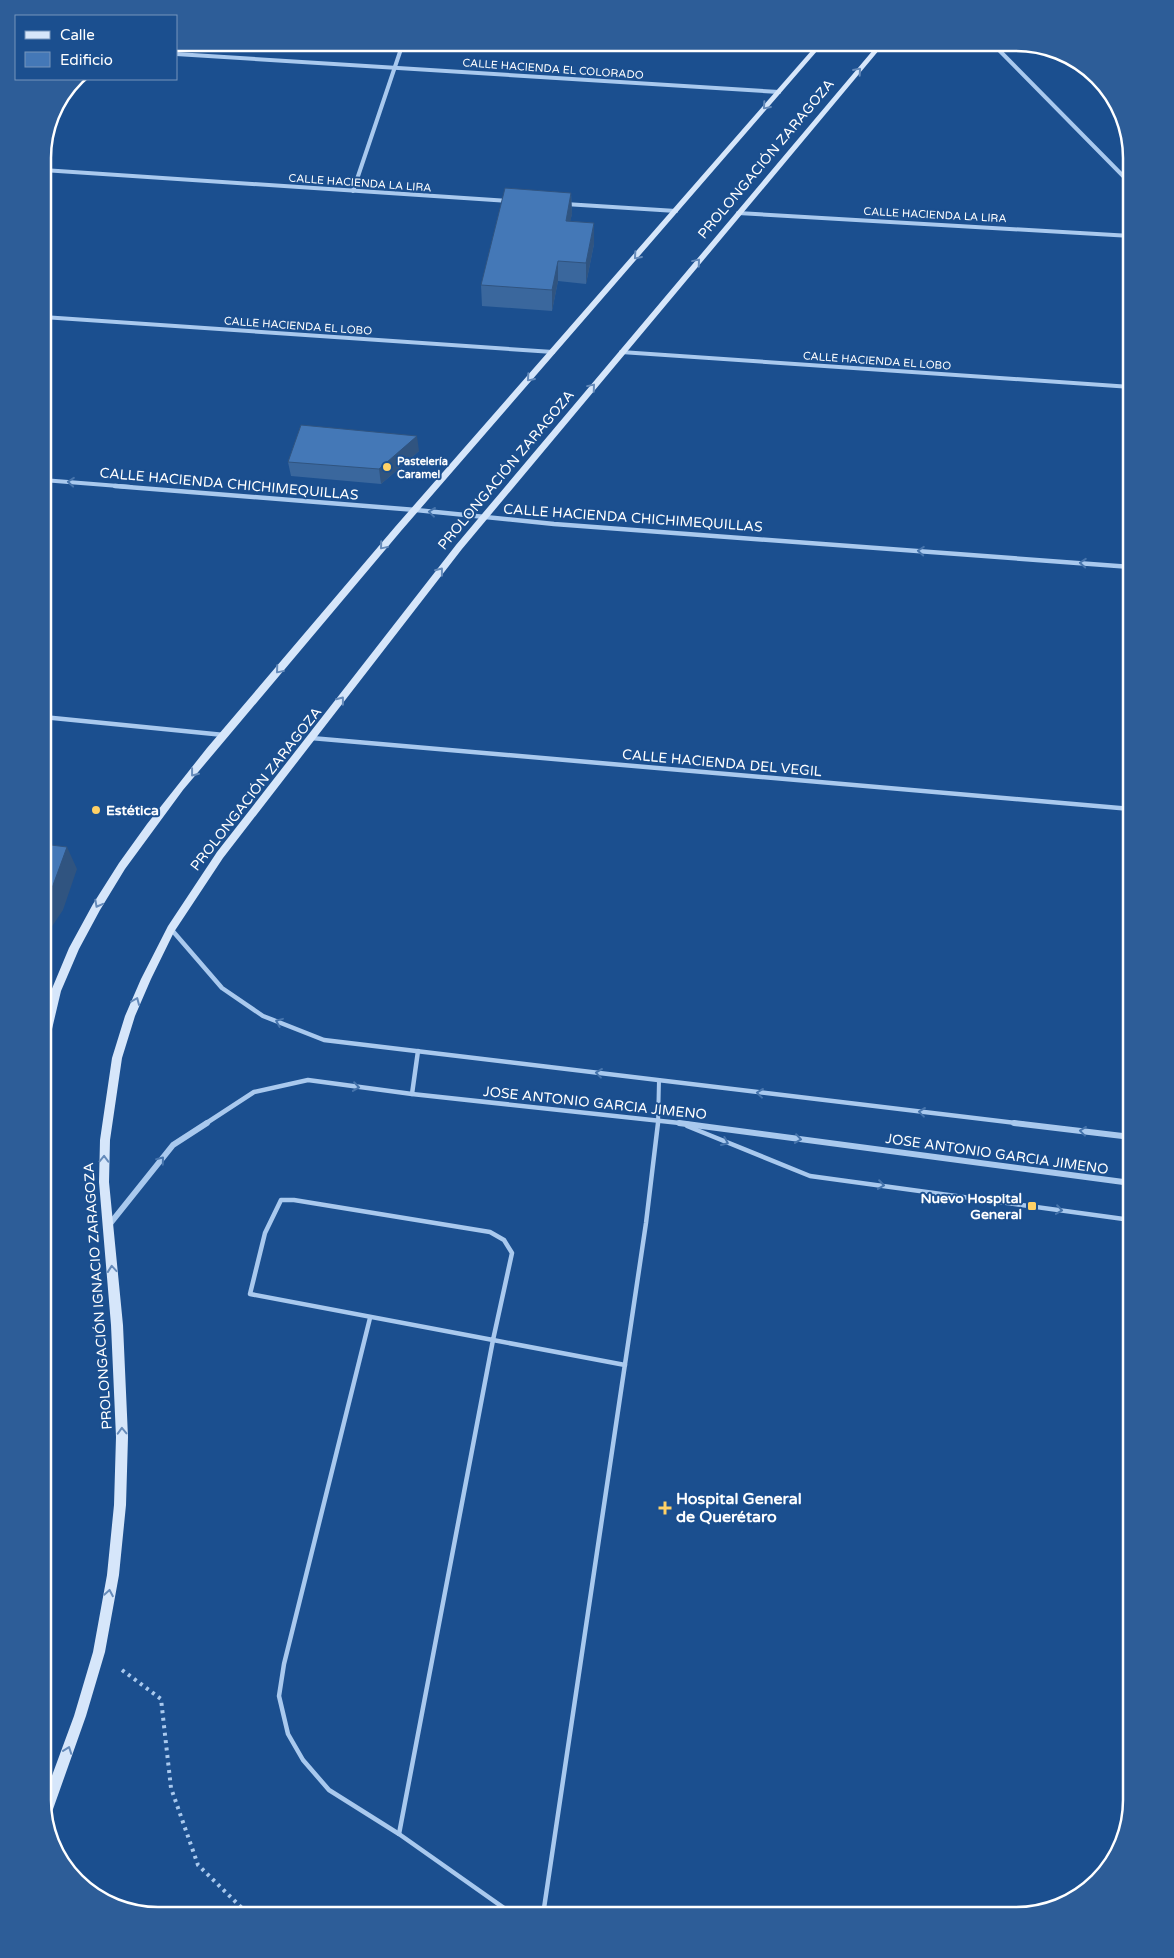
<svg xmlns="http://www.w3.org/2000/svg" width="1174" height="1958" font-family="'Varela Round',sans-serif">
<rect width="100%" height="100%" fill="#1b4f8f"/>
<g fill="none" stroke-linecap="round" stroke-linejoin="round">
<path stroke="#a9c9ee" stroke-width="4" stroke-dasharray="3 4.5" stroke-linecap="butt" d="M 122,1670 L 161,1699 L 171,1788 L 198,1865 L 249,1915"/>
<path stroke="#a9c9ee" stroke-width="4" d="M 658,1124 L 659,1080"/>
<g stroke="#a9c9ee" stroke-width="4.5">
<path d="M 687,1126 L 810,1176 L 1131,1220"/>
<path d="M 281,1200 L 294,1200 L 490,1232 L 504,1240 L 512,1253 L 493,1340 L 250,1294 L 265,1233 Z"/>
<path d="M 370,1318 L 284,1664 L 279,1696 L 288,1734 L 303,1760 L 329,1790 L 399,1834 L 514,1915"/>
<path d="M 399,1834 L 493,1340 L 625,1365"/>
<path d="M 543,1915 L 646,1223 L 658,1123"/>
</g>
<g stroke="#a9c9ee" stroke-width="4">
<path d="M 992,43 L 1131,184"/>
<path d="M 176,54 L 779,92"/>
<path d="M 43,170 L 509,201"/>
<path d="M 353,191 L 403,43"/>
<path d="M 565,204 L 676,211"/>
<path d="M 738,213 L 1131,236"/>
<path d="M 43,317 L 553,352"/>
<path d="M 621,352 L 1131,387"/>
<path d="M 43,480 L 131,487"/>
</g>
<g stroke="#a9c9ee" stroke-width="4.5">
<path d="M 115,486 L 416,510 L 554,524 L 1131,567"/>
<path d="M 43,717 L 224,735"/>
<path d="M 311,738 L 1131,809"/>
<path d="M 171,929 L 222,988 L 263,1016 L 324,1040 L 1024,1124"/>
<path d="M 412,1094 L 418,1051"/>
<path d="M 205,1124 L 254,1092 L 308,1080 L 412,1094 L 689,1124"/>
</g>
<g stroke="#a9c9ee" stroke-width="6">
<path d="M 679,1123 L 1131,1183"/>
<path d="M 1014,1123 L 1131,1137"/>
<path d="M 109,1225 L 173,1145 L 207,1123"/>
</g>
<g fill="#d6e6fa" fill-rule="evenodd">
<path d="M 818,43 L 824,43 L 401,531 L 183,790 L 125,869 L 100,910 L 79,949 L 61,991 L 48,1046 L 47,1049 L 43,1050 L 43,1022 L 45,1012 L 51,991 L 69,948 L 93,904 L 119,863 L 147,824 L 207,748 L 395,527 Z"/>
<path d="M 879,43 L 885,43 L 462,549 L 223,858 L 174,932 L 151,979 L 135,1016 L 122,1058 L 110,1140 L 109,1182 L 123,1325 L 128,1437 L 126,1505 L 119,1575 L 105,1652 L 86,1716 L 52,1812 L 50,1817 L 47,1818 L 43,1800 L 74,1716 L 93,1652 L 107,1575 L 114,1505 L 116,1437 L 111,1325 L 99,1182 L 100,1140 L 112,1058 L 125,1016 L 141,979 L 168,926 L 217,852 L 456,545 Z"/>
</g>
</g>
<g fill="#3a679d">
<path d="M 571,193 L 572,214 L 570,221 L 594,223 L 594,244 L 586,284 L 558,281 L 552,311 L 482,306 L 481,285 Z"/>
<path d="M 419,451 L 381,484 L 291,476 L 288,462 Z"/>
</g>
<g fill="#305480">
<path d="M 571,193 L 572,214 L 566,241 L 566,221 Z"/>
<path d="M 594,223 L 594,244 L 586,284 L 586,263 Z"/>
<path d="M 558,261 L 558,281 L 552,311 L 552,290 Z"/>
<path d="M 417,436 L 419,451 L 381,484 L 379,469 Z"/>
<path d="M 67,847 L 77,869 L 63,910 L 49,931 L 43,934 L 43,901 Z"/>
</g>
<g fill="#4478b7" stroke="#305480">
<path d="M 505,188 L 571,193 L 566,221 L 594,223 L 586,263 L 558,261 L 552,290 L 481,285 Z"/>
<path d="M 301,425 L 417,436 L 379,469 L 288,462 Z"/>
<path d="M 43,844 L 67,847 L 52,888 L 43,901 Z"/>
</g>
<defs><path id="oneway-chevron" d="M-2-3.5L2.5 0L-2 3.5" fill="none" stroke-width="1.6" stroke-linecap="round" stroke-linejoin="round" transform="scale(1.25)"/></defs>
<g stroke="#668bba">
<use href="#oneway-chevron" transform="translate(858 71) rotate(-49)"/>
<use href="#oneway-chevron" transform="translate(766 106) rotate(131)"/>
<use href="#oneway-chevron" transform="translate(637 256) rotate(131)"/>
<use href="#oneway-chevron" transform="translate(697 262) rotate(-50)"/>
<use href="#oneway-chevron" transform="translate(530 378) rotate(131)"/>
<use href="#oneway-chevron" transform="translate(592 387) rotate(-50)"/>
<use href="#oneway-chevron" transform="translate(383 546) rotate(130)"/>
<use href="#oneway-chevron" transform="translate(440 571) rotate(-52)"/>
<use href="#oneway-chevron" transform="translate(279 670) rotate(130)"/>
<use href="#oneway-chevron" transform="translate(341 700) rotate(-52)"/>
<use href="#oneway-chevron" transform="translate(194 773) rotate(128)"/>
<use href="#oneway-chevron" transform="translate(98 904) rotate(118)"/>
<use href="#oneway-chevron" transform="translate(136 1001) rotate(-67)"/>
<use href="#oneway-chevron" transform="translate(104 1159) rotate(-89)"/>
<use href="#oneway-chevron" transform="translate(112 1269) rotate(-95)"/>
<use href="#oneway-chevron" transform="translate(122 1431) rotate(-92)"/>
<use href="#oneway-chevron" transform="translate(109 1593) rotate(-80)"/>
<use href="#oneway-chevron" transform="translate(68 1750) rotate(-70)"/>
</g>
<g stroke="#4674ac">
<use href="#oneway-chevron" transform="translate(71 482) rotate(-175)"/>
<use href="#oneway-chevron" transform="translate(432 512) rotate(-173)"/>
<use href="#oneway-chevron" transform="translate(921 551) rotate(-176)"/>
<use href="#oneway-chevron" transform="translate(1083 563) rotate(-176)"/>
<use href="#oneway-chevron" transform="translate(279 1022) rotate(-158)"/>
<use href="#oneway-chevron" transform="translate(599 1073) rotate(-173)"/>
<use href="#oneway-chevron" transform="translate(356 1087) rotate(8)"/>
<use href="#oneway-chevron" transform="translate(760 1093) rotate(-173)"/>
<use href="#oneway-chevron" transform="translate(922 1112) rotate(-173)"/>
<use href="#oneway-chevron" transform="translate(1083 1131) rotate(-173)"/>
<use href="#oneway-chevron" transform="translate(798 1139) rotate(8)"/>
<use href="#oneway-chevron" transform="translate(725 1142) rotate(23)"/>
<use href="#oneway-chevron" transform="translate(161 1160) rotate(-51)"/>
<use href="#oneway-chevron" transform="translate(881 1185) rotate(8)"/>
<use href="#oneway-chevron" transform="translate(1059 1210) rotate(8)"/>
</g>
<g fill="#ffd166" stroke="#1b4f8f" stroke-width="2">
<circle cx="387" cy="467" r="5"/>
<circle cx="96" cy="810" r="5"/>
<rect x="1027" y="1201" width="10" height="10" rx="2.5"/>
<path d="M662.5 1500.5h5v5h5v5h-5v5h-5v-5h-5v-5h5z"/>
</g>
<g text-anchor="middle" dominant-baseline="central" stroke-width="4" stroke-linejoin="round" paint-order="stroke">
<g font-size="11" fill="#fff" stroke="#1b4f8f">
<text transform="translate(553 69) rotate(4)">CALLE HACIENDA EL COLORADO</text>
<text transform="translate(360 183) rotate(4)">CALLE HACIENDA LA LIRA</text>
<text transform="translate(935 215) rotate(3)">CALLE HACIENDA LA LIRA</text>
<text transform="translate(298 326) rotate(4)">CALLE HACIENDA EL LOBO</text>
<text transform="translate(877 361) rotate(4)">CALLE HACIENDA EL LOBO</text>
</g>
<g font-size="11" font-weight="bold" fill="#fff" stroke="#1b4f8f" text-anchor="start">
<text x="397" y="461">Pastelería<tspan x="397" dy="13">Caramel</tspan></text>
</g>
<g font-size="14" fill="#fff" stroke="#1b4f8f">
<text transform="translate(766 159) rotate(-50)">PROLONGACIÓN ZARAGOZA</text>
<text transform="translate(506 470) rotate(-50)">PROLONGACIÓN ZARAGOZA</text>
<text transform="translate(229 484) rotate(5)">CALLE HACIENDA CHICHIMEQUILLAS</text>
<text transform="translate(633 518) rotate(4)">CALLE HACIENDA CHICHIMEQUILLAS</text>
<text transform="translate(722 763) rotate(5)">CALLE HACIENDA DEL VEGIL</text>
<text transform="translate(256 789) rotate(-52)">PROLONGACIÓN ZARAGOZA</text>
<text transform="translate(595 1103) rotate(6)">JOSE ANTONIO GARCIA JIMENO</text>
<text transform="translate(997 1154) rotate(8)">JOSE ANTONIO GARCIA JIMENO</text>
<text transform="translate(98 1296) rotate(-94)">PROLONGACIÓN IGNACIO ZARAGOZA</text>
</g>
<g font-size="14" font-weight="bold" fill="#fff" stroke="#1b4f8f" text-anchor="start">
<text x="106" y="810">Estética</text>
<text x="1022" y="1198" text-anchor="end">Nuevo Hospital<tspan x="1022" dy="16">General</tspan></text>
</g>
<g font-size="16" font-weight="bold" fill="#fff" stroke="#1b4f8f" text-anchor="start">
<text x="676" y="1499">Hospital General<tspan x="676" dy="18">de Querétaro</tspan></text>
</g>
</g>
<path d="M0 0H1174V1958H0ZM158 51H1016A107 107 0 0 1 1123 158V1800A107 107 0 0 1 1016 1907H158A107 107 0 0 1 51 1800V158A107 107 0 0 1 158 51Z" fill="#2d5d98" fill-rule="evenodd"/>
<path fill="none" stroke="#fff" stroke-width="2.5" d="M158 51H1016A107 107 0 0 1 1123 158V1800A107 107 0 0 1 1016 1907H158A107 107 0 0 1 51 1800V158A107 107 0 0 1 158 51Z"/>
<rect x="15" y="15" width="162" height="65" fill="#1b4f8f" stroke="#7695bc"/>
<rect x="25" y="31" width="25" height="8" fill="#d6e6fa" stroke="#7695bc"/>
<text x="60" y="40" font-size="15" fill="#ffffff">Calle</text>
<rect x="25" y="52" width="25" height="15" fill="#4478b7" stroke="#7695bc"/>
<text x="60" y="65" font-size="15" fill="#ffffff">Edificio</text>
</svg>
